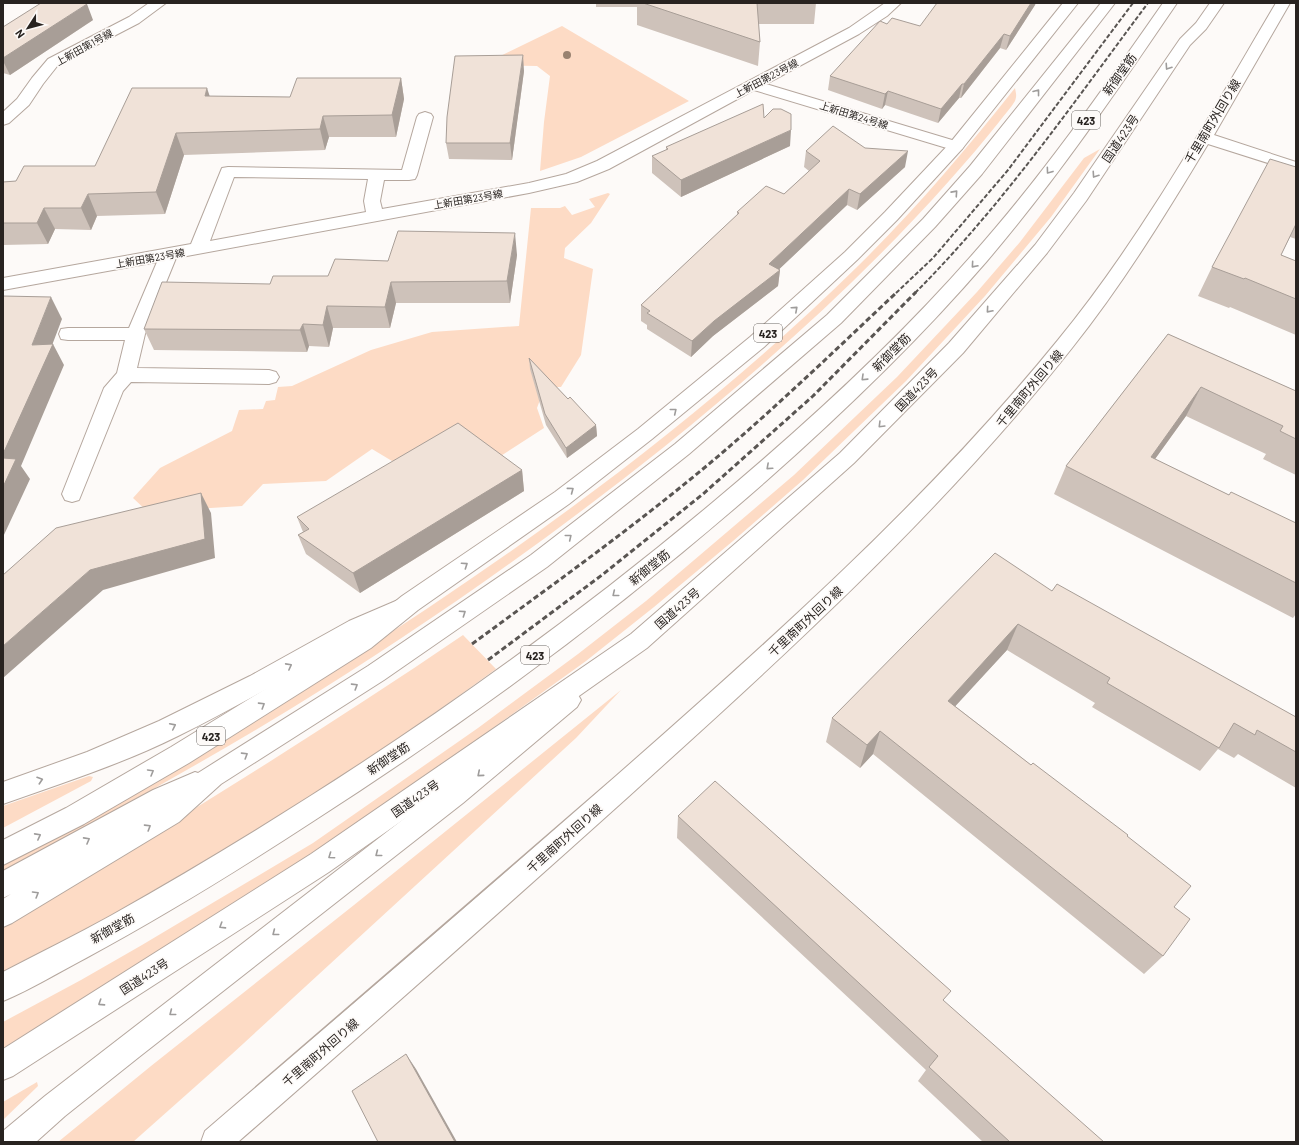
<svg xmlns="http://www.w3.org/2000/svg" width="1299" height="1145" font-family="Barlow,'Noto Sans JP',sans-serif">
<rect width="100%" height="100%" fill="#fdfaf8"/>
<g fill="#fddbc5">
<path d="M 562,26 L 689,101 L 581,157 L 540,171 L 544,122 L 550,76 L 537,66 L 482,65 Z"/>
<path d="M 1015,88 C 1016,94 1017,95 1015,101 C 1011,108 1004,115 999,122 C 983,142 966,162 949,181 C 862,279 765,365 664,447 C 546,541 421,629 292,708 C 197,766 100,819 3,871 L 3,865 C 77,821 151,777 225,733 C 264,710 304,688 342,664 C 524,548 702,419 857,267 C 914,211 965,151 1015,88 Z"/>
<path d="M 1100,149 L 1051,217 L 985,296 L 906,381 L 803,480 L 733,541 L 654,607 L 586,661 L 321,852 L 3,1052 L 3,1022 L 81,980 L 142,945 L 313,843 L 478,728 L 578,654 L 646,601 L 794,475 L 897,377 L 977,292 L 1020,242 L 1084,158 Z"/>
<path d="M 608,193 L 610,194 L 591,223 L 565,248 L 564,258 L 593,269 L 581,355 L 561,387 L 555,387 L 541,397 L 537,408 L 544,428 L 493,461 L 402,467 L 372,449 L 326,481 L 263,484 L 242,506 L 148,512 L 133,498 L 160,468 L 232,431 L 239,410 L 263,409 L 266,401 L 275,400 L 278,387 L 292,386 L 371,350 L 432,332 L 519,326 L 531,208 L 560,208 L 565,206 L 572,215 L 595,207 L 589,199 Z"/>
<path d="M 463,635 L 496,669 C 383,751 268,829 147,898 C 100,924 51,949 3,975 L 3,925 C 159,832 313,737 463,635 Z"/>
<path d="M 621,690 L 576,738 L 232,1054 L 133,1142 L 58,1142 L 151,1066 L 354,905 Z"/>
<path d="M 89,776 L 93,777 L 91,781 L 3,828 L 3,806 Z"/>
<path d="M 37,1082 L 38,1086 L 3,1120 L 3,1102 Z"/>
</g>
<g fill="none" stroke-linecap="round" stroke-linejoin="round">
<defs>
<g id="minor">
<path d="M 149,3 L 166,3 L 139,23 L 58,65 L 43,84 L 29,105 L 9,123 L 3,125 L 3,112 L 17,99 L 32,78 L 48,59 L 129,17 Z"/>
<path d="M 885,3 L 901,3 L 887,16 L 859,34 L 766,84 L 962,143 L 964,146 L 962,149 L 956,151 L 950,149 L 754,90 L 609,169 L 577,182 L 529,193 L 176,258 L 145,334 L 137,368 L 269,370 L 276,372 L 279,377 L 276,382 L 269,384 L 131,382 L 123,391 L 79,500 L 72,502 L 65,500 L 62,494 L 104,388 L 117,373 L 125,340 L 68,340 L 61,339 L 59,334 L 61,329 L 68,328 L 129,328 L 157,262 L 3,290 L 3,278 L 191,244 L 222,168 L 228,167 L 402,170 L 417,117 L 419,114 L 425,112 L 431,114 L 433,117 L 417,175 L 415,179 L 409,180 L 384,180 L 380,201 L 382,209 L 529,183 L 566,174 L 597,161 L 849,28 ZM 234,177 L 368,179 L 364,201 L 366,212 L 210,241 Z"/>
<path d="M 1276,3 L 1290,3 L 1214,135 L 1296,162 L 1296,172 L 1208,144 C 1166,214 1123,284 1072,348 C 941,514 784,656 628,797 C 499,913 369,1028 238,1142 L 201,1142 L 205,1131 C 343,1013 480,895 616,776 C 772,639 927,501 1058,340 C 1143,236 1208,118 1276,3 Z"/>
</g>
<g id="major">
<path d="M 398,600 L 406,602 L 409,609 L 406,616 C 328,652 255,698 178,736 C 122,764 62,783 3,804 L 3,782 L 87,752 L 159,721 L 250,676 L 349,621 Z"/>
<path d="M 569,690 L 577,693 L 581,700 L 577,707 L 463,803 L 139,1057 L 65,1116 L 36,1142 L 3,1142 L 3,1131 L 45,1096 L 445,787 L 561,693 Z"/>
</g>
<g id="highway">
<path d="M 1063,3 L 1078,3 L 962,149 L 897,220 L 857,260 L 764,347 L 652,439 L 569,504 L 418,610 L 371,648 L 189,763 L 84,824 L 3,865 L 3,840 L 66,808 L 171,747 L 355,634 L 402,596 L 555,492 L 638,429 L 750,337 L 845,252 L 885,212 L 950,143 Z"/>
<path d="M 1101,3 L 1115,3 L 982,174 L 935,227 L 841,323 L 689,454 L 547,567 L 384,680 L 221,784 L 179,822 L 12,923 L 3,927 L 3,899 L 11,894 L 3,898 L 3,871 L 153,790 L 195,772 L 198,773 L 368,666 L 531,555 L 675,444 L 827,315 L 923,219 L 970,166 Z"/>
<path d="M 1163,3 L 1177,3 C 1117,91 1056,180 987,261 C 919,340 843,413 765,482 C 624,606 472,719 315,820 C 240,869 164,916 86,958 C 59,972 32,989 3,1001 L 3,972 C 39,953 76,935 112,915 C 323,796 526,659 712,503 C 804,426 894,344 973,254 C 1043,175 1103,89 1163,3 Z"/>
<path d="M 1210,3 L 1224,3 L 1206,29 L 1190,45 L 1086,201 L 1047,253 L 963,353 L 854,463 L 647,648 L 329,872 L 13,1076 L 3,1080 L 3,1049 L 311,854 L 631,634 L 840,453 L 949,343 L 1035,245 L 1074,193 L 1180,39 L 1196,23 Z"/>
</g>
</defs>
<use href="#minor" stroke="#b5a79e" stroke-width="2"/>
<use href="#major" stroke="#b5a79e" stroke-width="2"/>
<use href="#highway" stroke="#b5a79e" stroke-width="2"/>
<use href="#minor" fill="#fff" fill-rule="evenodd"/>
<use href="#major" fill="#fff" fill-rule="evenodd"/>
<use href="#highway" fill="#fff" fill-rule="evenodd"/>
<g stroke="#595552" stroke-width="2" stroke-dasharray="4.5 2" stroke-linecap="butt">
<path d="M 896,293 L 933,258 L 1008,170 L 1133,3"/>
<path d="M 915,293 C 1003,205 1074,102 1148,3"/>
</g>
<g stroke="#595552" stroke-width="3" stroke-dasharray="5.5 3" stroke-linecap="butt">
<path d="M 472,644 C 544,591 617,539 687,482 C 760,423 828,357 897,292"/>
<path d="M 488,660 L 602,575 L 703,494 L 813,396 L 916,292"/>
</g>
</g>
<circle fill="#998270" cx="567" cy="55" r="4"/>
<g fill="#cec2ba">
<path d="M 596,3 L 816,3 L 814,24 L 758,24 L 760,42 L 758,66 L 637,25 L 637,7 L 596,7 Z"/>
<path d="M 1035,5 L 1006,50 L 1000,48 L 961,98 L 959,98 L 938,123 L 885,105 L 882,109 L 828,90 L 830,76 L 920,26 Z"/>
<path d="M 93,20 L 10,75 L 3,73 L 3,27 Z"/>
<path d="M 524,71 L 512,160 L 449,159 L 446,143 Z"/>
<path d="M 401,78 L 404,99 L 396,137 L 329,137 L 325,150 L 184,155 L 165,214 L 97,216 L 91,230 L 55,229 L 48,244 L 3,245 L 3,182 L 16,181 L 95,166 L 210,96 L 290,97 Z"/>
<path d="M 764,118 L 790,146 L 681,197 L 652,173 L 652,156 L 666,150 L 666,147 Z"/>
<path d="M 865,148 L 905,167 L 857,210 L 847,205 L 779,269 L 780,270 L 778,286 L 713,336 L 691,357 L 647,329 L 647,325 L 641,321 L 641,305 L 737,215 L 737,212 L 784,194 L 809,171 L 804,167 L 806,151 Z"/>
<path d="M 1296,167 L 1296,239 L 1290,237 L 1281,255 L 1296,261 L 1296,335 L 1230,307 L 1229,308 L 1198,296 L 1212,267 Z"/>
<path d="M 517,255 L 510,303 L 396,303 L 390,328 L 333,328 L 329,347 L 309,346 L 307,352 L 154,350 L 144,329 L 270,284 L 328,276 L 388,261 Z"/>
<path d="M 1168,334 L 1296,391 L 1296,475 L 1263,459 L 1266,454 L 1186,416 L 1155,459 L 1229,495 L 1296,523 L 1296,614 L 1293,618 L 1054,494 L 1066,466 Z"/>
<path d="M 529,358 L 568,399 L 596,425 L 597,436 L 567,458 L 546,425 L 530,369 Z"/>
<path d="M 522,470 L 524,491 L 360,593 L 306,554 L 298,535 L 303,532 L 297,517 Z"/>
<path d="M 1052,591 L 1296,717 L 1296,788 L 1238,754 L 1234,758 L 1218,749 L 1200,771 L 1092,707 L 1095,703 L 1007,650 L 955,706 L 1031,765 L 1127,836 L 1174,907 L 1163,956 L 1144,974 L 873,754 L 860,768 L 826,742 L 832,718 Z"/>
<path d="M 678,816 L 1104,1142 L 983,1142 L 918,1081 L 926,1070 L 677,838 Z"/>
</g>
<g fill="#a89e97">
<path d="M 1031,3 L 1036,3 L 1035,5 L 1006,50 L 1010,36 Z"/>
<path d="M 87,4 L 93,20 L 10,75 L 3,61 L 3,58 Z"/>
<path d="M 1004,34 L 1000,48 L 961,98 L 964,84 Z"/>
<path d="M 523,55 L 524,71 L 512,160 L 510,143 Z"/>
<path d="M 401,78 L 404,99 L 396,137 L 392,115 Z"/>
<path d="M 962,84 L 959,98 L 938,123 L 941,109 Z"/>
<path d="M 207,88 L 214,109 L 205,96 Z"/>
<path d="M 888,91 L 885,105 L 882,109 L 885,94 Z"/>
<path d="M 323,116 L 329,137 L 325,150 L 320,129 Z"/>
<path d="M 791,130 L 790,146 L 681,197 L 681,180 Z"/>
<path d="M 176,133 L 184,155 L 165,214 L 156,192 Z"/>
<path d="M 908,151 L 905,167 L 857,210 L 860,194 Z"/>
<path d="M 849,189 L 847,205 L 771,277 L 780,270 L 778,286 L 713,336 L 691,357 L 692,341 L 714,321 L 769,264 Z"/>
<path d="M 88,194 L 97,216 L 91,230 L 81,208 Z"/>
<path d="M 44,208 L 55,229 L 48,244 L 37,223 Z"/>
<path d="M 515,233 L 517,255 L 510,303 L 507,281 Z"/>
<path d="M 391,282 L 396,303 L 390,328 L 385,307 Z"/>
<path d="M 51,297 L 62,319 L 51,348 L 53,344 L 64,365 L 21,466 L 30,479 L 3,537 L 3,454 L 32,345 Z"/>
<path d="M 327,306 L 333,328 L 329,347 L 323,325 Z"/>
<path d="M 303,324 L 309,346 L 307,352 L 300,330 Z"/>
<path d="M 1201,387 L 1186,416 L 1137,484 L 1151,457 Z"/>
<path d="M 596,425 L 597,436 L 567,458 L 566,448 Z"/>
<path d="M 522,470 L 524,491 L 360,593 L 353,573 Z"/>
<path d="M 201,493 L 211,513 L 215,558 L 103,590 L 3,678 L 3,646 L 90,570 Z"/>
<path d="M 1018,624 L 1007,650 L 938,725 L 948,701 Z"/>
<path d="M 880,731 L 873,754 L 860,768 L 867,745 Z"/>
<path d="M 406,1054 L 416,1069 L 457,1142 L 455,1142 Z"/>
</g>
<g fill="#f0e2d8" stroke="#a89e97">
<path d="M 41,3 L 85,3 L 87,4 L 3,58 L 3,27 Z"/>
<path d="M 643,3 L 757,3 L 760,42 Z"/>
<path d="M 937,3 L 1031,3 L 1010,36 L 1004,34 L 964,84 L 962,84 L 941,109 L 888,91 L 885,94 L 830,76 L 880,21 L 887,24 L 892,18 L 920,26 Z"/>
<path d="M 523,55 L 510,143 L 446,143 L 447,117 L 455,56 Z"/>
<path d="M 297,78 L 401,78 L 392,115 L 323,116 L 320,129 L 176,133 L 156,192 L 88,194 L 81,208 L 44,208 L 37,223 L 3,223 L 3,182 L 16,181 L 24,166 L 95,166 L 132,88 L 207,88 L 205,96 L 290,97 Z"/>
<path d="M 763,104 L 764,118 L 773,109 L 781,109 L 791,114 L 791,130 L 681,180 L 652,156 L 668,149 L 666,147 Z"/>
<path d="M 833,126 L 865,148 L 908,151 L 860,194 L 849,189 L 769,264 L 780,270 L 714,321 L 692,341 L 647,313 L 650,311 L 641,305 L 739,213 L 737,212 L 766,186 L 784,194 L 820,161 L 806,151 Z"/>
<path d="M 1270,159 L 1296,167 L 1296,224 L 1281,255 L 1296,261 L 1296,299 L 1245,278 L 1244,279 L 1212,267 Z"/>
<path d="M 398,231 L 515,233 L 507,281 L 391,282 L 385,307 L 327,306 L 323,325 L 303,324 L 300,330 L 144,329 L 162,282 L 270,284 L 273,276 L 328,276 L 335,259 L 388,261 Z"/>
<path d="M 3,296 L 51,297 L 32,345 L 53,344 L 3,454 Z"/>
<path d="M 1168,334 L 1296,391 L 1296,439 L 1280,431 L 1283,426 L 1201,387 L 1151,457 L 1229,495 L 1231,492 L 1296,523 L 1296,583 L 1066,466 Z"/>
<path d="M 529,358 L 568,399 L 570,397 L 596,425 L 566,448 L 545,414 Z"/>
<path d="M 458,423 L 522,470 L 353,573 L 298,535 L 309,529 L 297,517 Z"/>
<path d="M 3,458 L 16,459 L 3,487 Z"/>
<path d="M 201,493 L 205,539 L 90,570 L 3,646 L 3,575 L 56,528 Z"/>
<path d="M 995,553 L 1052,591 L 1057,584 L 1296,717 L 1296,752 L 1257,730 L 1255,735 L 1234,723 L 1219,748 L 1107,683 L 1110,678 L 1018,624 L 948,701 L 1031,765 L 1033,763 L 1128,835 L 1127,836 L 1191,886 L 1174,907 L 1190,919 L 1163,956 L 880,731 L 867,745 L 832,718 Z"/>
<path d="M 715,781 L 951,991 L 943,1000 L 1104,1142 L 1010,1142 L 929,1067 L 938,1056 L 678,816 Z"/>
<path d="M 406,1054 L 455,1142 L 378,1142 L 352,1091 Z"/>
</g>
<defs><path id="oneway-chevron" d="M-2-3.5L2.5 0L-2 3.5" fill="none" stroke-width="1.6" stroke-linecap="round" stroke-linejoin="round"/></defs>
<g stroke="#9e9c9b">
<use href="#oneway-chevron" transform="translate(1168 67) rotate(124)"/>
<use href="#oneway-chevron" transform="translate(1037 92) rotate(-52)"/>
<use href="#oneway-chevron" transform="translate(1049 171) rotate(126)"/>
<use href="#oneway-chevron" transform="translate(1095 175) rotate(124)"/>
<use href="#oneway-chevron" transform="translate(955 193) rotate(-48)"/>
<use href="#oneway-chevron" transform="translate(974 265) rotate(131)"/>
<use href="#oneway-chevron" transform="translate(795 309) rotate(-42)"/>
<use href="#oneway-chevron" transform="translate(989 310) rotate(131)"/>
<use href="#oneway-chevron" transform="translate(864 378) rotate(136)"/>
<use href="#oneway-chevron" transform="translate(674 411) rotate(-39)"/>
<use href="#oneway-chevron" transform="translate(881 425) rotate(135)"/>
<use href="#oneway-chevron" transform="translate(769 467) rotate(138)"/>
<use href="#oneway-chevron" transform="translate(571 490) rotate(-37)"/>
<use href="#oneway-chevron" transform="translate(569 537) rotate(-39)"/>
<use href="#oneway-chevron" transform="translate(465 565) rotate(-34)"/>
<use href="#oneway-chevron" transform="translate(615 594) rotate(141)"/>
<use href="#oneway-chevron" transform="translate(463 613) rotate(-34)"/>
<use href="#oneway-chevron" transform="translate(289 666) rotate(-28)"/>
<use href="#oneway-chevron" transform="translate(355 686) rotate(-32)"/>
<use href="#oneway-chevron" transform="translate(262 705) rotate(-32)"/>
<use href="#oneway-chevron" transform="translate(173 726) rotate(-26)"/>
<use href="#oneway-chevron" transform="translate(245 755) rotate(-32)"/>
<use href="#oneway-chevron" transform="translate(151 772) rotate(-30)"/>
<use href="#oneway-chevron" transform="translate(480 774) rotate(140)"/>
<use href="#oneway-chevron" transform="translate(40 780) rotate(-18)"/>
<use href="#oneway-chevron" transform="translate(148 827) rotate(-32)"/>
<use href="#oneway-chevron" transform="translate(38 836) rotate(-28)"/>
<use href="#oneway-chevron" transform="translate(87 840) rotate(-29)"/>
<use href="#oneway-chevron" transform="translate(378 854) rotate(142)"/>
<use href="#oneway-chevron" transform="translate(331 856) rotate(145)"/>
<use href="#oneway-chevron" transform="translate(36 894) rotate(-31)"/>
<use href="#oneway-chevron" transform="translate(222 926) rotate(148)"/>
<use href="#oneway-chevron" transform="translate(275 933) rotate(142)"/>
<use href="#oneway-chevron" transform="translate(101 1003) rotate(147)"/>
<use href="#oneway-chevron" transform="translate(172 1013) rotate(142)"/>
</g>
<g text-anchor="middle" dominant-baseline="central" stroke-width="3.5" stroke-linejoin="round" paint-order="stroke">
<g font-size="10" fill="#282320" stroke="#fdfaf8">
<text transform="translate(84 47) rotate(-29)">上新田第1号線</text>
<text transform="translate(766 78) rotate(-28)">上新田第23号線</text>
<text transform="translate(854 115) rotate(17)">上新田第24号線</text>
<text transform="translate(468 199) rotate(-10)">上新田第23号線</text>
<text transform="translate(150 258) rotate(-10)">上新田第23号線</text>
</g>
<g fill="#fdfaf8" stroke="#686461" stroke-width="1">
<rect x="1072" y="111" width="28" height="18" rx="3"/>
<rect x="754" y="324" width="28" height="18" rx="3"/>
<rect x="521" y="646" width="28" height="18" rx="3"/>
<rect x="197" y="727" width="28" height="18" rx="3"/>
</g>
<g font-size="11" font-weight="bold" fill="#282320">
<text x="1086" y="120">423</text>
<text x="768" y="333">423</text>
<text x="535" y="655">423</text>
<text x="211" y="736">423</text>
</g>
<g font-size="12" fill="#282320" stroke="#fdfaf8">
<text transform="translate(1119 74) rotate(-54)">新御堂筋</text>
<text transform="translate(1212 121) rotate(-59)">千里南町外回り線</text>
<text transform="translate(1120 138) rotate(-56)">国道423号</text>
<text transform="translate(891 352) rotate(-45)">新御堂筋</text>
<text transform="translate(1029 388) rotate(-50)">千里南町外回り線</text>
<text transform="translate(916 389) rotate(-46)">国道423号</text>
<text transform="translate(649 567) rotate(-39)">新御堂筋</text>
<text transform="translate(677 608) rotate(-41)">国道423号</text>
<text transform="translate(805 621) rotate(-43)">千里南町外回り線</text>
<text transform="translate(388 758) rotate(-34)">新御堂筋</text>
<text transform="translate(415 798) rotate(-35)">国道423号</text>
<text transform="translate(564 838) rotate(-42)">千里南町外回り線</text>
<text transform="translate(112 928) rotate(-29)">新御堂筋</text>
<text transform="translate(144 976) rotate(-33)">国道423号</text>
<text transform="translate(320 1052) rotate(-41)">千里南町外回り線</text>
</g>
</g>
<rect width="1299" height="1145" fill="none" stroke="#282320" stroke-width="8"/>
<g transform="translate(28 28) rotate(234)" stroke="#fdfaf8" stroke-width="3" paint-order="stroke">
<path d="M0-3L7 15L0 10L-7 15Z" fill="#282320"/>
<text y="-6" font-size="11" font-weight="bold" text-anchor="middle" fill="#282320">N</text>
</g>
</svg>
